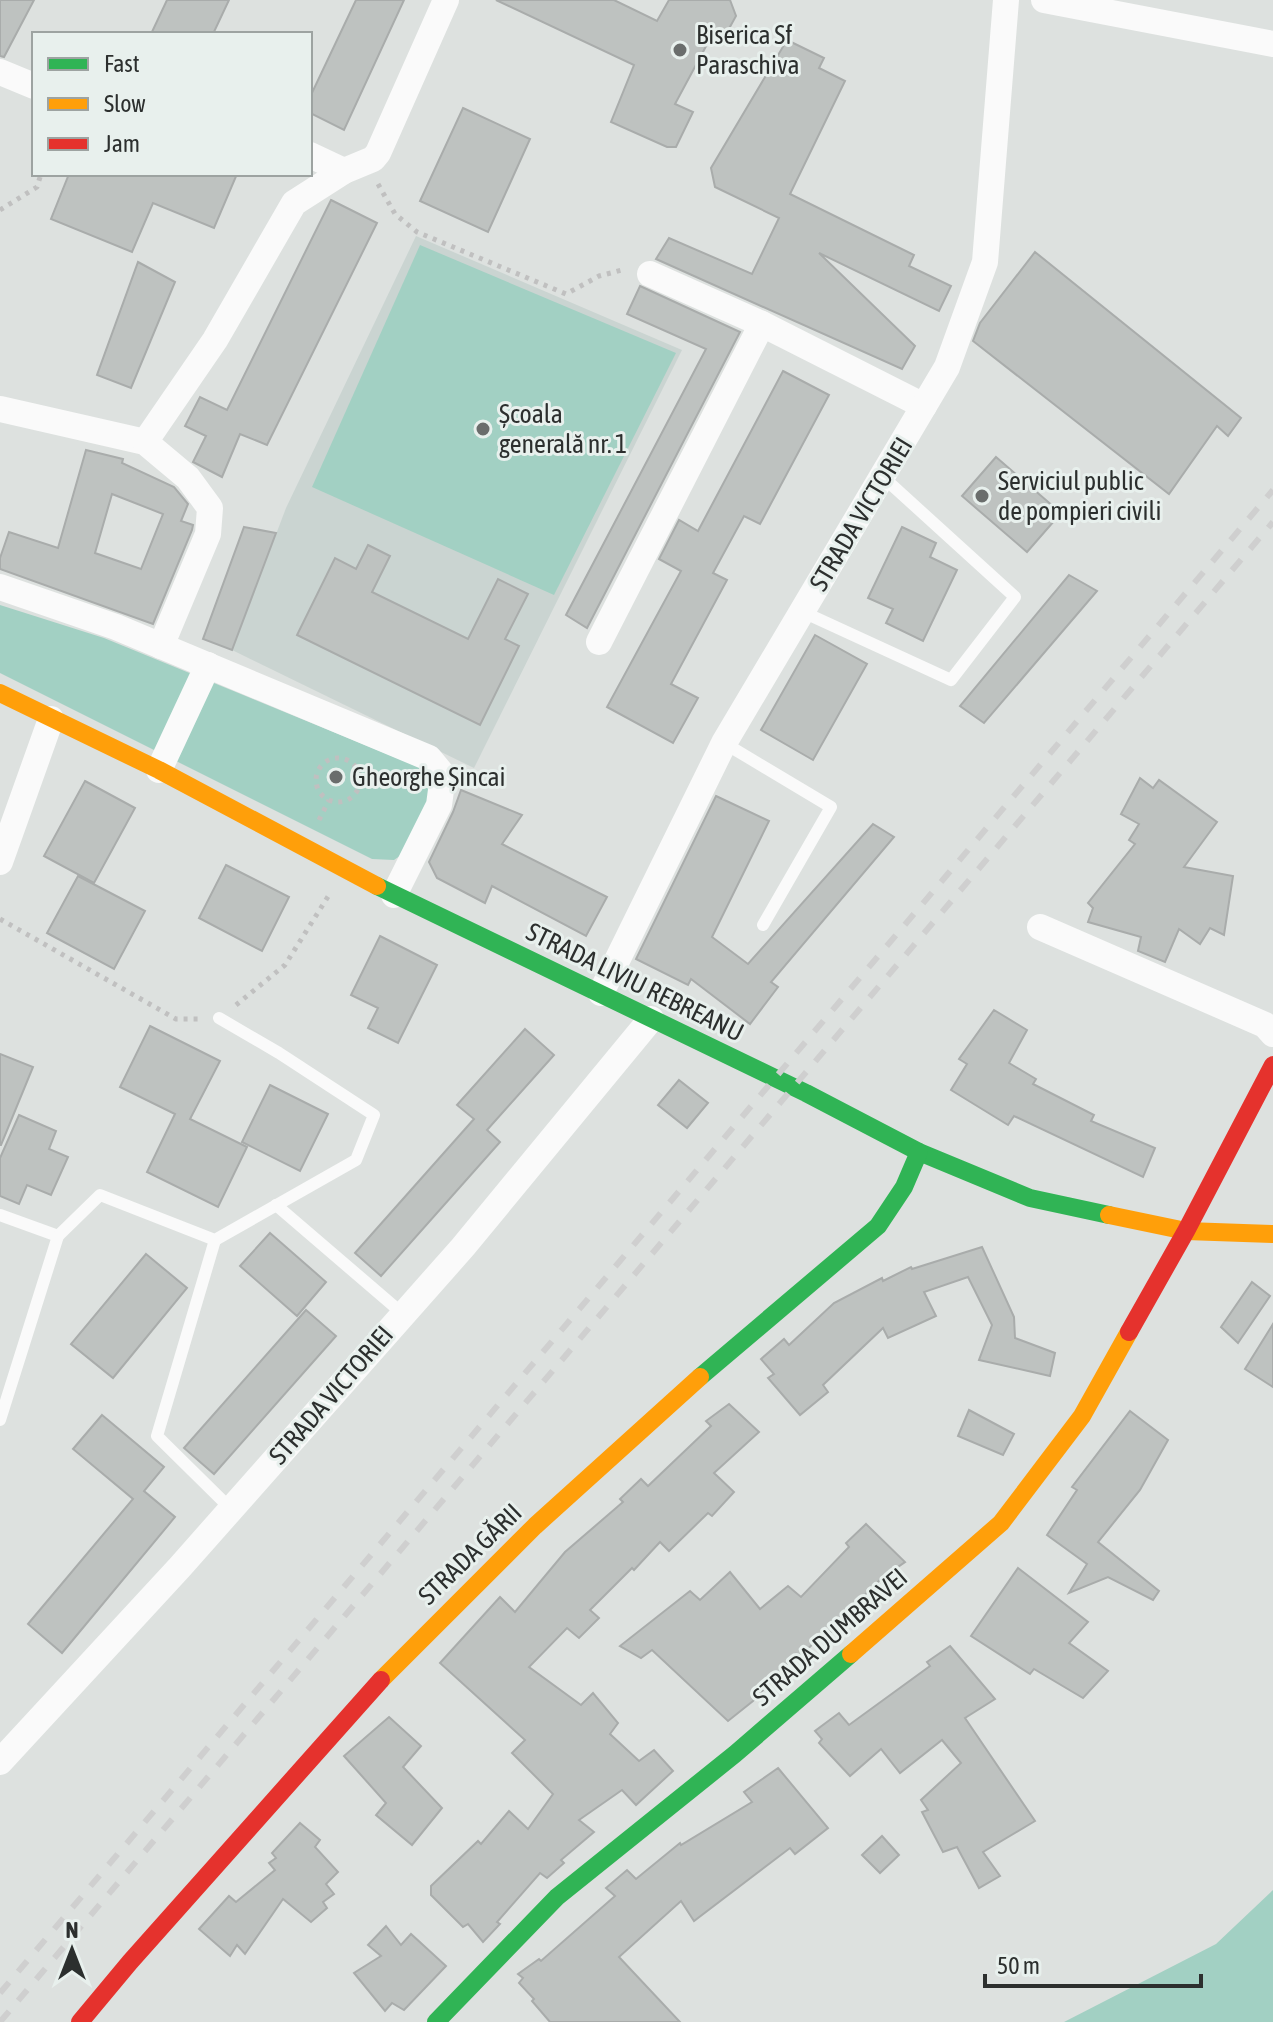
<svg xmlns="http://www.w3.org/2000/svg" width="1273" height="2022" font-family="'Asap Condensed',sans-serif">
<rect width="100%" height="100%" fill="#dde1df"/>
<path fill="#cad4d1" d="M 416,236 L 682,350 L 474,768 L 232,650 L 286,508 Z"/>
<g fill="#a2d0c3">
<path d="M 420,245 L 676,353 L 554,595 L 312,487 Z"/>
<path d="M 0,605 L 104,638 L 421,768 L 431,790 L 423,826 L 404,853 L 394,860 L 372,859 L 0,673 Z"/>
<path d="M 1273,1890 L 1273,2022 L 1064,2022 L 1216,1944 Z"/>
</g>
<g fill="#bec2c0" stroke="#a9acab" stroke-width="2" fill-rule="evenodd">
<path d="M 0,0 L 34,0 L 4,57 L 0,56 Z"/>
<path d="M 167,0 L 229,0 L 213,34 L 151,34 Z"/>
<path d="M 356,0 L 404,0 L 344,130 L 310,113 L 310,97 Z"/>
<path d="M 496,0 L 614,0 L 657,21 L 669,0 L 730,0 L 736,16 L 726,34 L 711,37 L 675,104 L 693,112 L 676,147 L 667,147 L 611,122 L 634,65 Z"/>
<path d="M 787,40 L 824,58 L 819,68 L 845,81 L 790,194 L 914,255 L 909,266 L 951,286 L 939,311 L 819,253 L 915,346 L 902,369 L 656,259 L 669,238 L 752,274 L 779,218 L 715,187 L 711,168 Z"/>
<path d="M 463,108 L 530,139 L 488,232 L 420,201 Z"/>
<path d="M 69,174 L 237,174 L 214,228 L 153,203 L 132,252 L 51,219 Z"/>
<path d="M 331,200 L 377,223 L 267,445 L 240,434 L 222,477 L 193,462 L 206,436 L 185,426 L 200,397 L 227,410 Z"/>
<path d="M 1035,252 L 1241,418 L 1228,436 L 1217,426 L 1169,494 L 973,341 L 980,323 Z"/>
<path d="M 138,262 L 175,282 L 131,388 L 97,375 Z"/>
<path d="M 640,286 L 740,332 L 587,628 L 566,615 L 706,349 L 627,314 Z"/>
<path d="M 783,371 L 829,395 L 760,524 L 744,516 L 713,573 L 727,580 L 671,684 L 698,698 L 673,743 L 607,707 L 681,571 L 659,559 L 679,520 L 698,531 Z"/>
<path d="M 86,450 L 123,459 L 122,463 L 174,487 L 188,504 L 181,521 L 193,525 L 192,530 L 153,624 L 0,569 L 0,558 L 9,532 L 58,548 ZM 112,494 L 163,514 L 141,569 L 95,553 Z"/>
<path d="M 996,457 L 1061,513 L 1027,552 L 962,496 Z"/>
<path d="M 244,527 L 276,533 L 232,650 L 203,639 Z"/>
<path d="M 902,527 L 936,543 L 930,557 L 957,570 L 923,641 L 886,623 L 893,609 L 868,598 Z"/>
<path d="M 368,545 L 390,556 L 372,592 L 468,639 L 498,579 L 528,594 L 505,639 L 519,646 L 480,725 L 297,635 L 335,558 L 356,569 Z"/>
<path d="M 1069,575 L 1097,591 L 984,723 L 960,706 Z"/>
<path d="M 815,635 L 867,664 L 813,760 L 761,730 Z"/>
<path d="M 1140,778 L 1153,788 L 1159,780 L 1217,822 L 1184,867 L 1233,876 L 1224,935 L 1210,928 L 1200,944 L 1179,929 L 1165,962 L 1138,951 L 1141,937 L 1088,922 L 1093,908 L 1088,903 L 1135,844 L 1129,840 L 1139,824 L 1121,814 Z"/>
<path d="M 85,781 L 135,808 L 94,883 L 44,856 Z"/>
<path d="M 461,790 L 522,815 L 502,844 L 607,897 L 586,936 L 492,886 L 485,903 L 437,878 L 429,862 L 453,812 Z"/>
<path d="M 716,796 L 769,821 L 712,937 L 748,964 L 873,824 L 894,837 L 771,982 L 778,987 L 750,1024 L 691,979 L 688,985 L 636,959 Z"/>
<path d="M 226,865 L 289,897 L 262,951 L 199,918 Z"/>
<path d="M 78,876 L 145,911 L 114,969 L 47,933 Z"/>
<path d="M 380,936 L 437,965 L 398,1043 L 368,1028 L 378,1008 L 351,995 Z"/>
<path d="M 994,1010 L 1027,1030 L 1009,1063 L 1036,1079 L 1033,1084 L 1094,1115 L 1091,1121 L 1155,1148 L 1143,1177 L 1014,1116 L 1008,1125 L 951,1090 L 967,1064 L 959,1059 Z"/>
<path d="M 150,1026 L 220,1061 L 190,1119 L 247,1147 L 218,1207 L 147,1172 L 175,1114 L 120,1087 Z"/>
<path d="M 525,1029 L 554,1055 L 487,1130 L 500,1142 L 381,1276 L 355,1253 L 474,1119 L 457,1105 Z"/>
<path d="M 0,1054 L 33,1067 L 1,1145 L 0,1145 Z"/>
<path d="M 679,1080 L 708,1103 L 687,1128 L 658,1105 Z"/>
<path d="M 270,1085 L 328,1114 L 300,1171 L 242,1142 Z"/>
<path d="M 19,1115 L 56,1131 L 49,1149 L 68,1157 L 51,1195 L 27,1185 L 19,1204 L 0,1196 L 0,1158 Z"/>
<path d="M 270,1233 L 326,1282 L 297,1316 L 240,1266 Z"/>
<path d="M 982,1247 L 1014,1317 L 1015,1338 L 1055,1353 L 1050,1376 L 979,1360 L 992,1325 L 968,1277 L 924,1292 L 936,1316 L 888,1338 L 883,1328 L 823,1385 L 828,1392 L 800,1415 L 768,1378 L 774,1374 L 761,1359 L 784,1339 L 789,1345 L 834,1303 L 882,1278 L 883,1281 L 911,1267 L 912,1269 Z"/>
<path d="M 146,1254 L 187,1288 L 113,1378 L 71,1344 Z"/>
<path d="M 1252,1282 L 1270,1296 L 1238,1343 L 1221,1327 Z"/>
<path d="M 306,1310 L 336,1336 L 214,1474 L 184,1448 Z"/>
<path d="M 1273,1324 L 1273,1387 L 1245,1369 Z"/>
<path d="M 729,1404 L 759,1432 L 714,1473 L 734,1492 L 712,1516 L 708,1513 L 669,1551 L 660,1542 L 634,1570 L 632,1568 L 590,1610 L 599,1618 L 579,1638 L 567,1628 L 529,1667 L 581,1705 L 593,1693 L 618,1723 L 610,1734 L 639,1761 L 654,1750 L 673,1771 L 636,1805 L 622,1790 L 579,1820 L 594,1832 L 561,1860 L 564,1863 L 547,1878 L 540,1873 L 497,1922 L 500,1924 L 483,1942 L 468,1924 L 463,1927 L 431,1895 L 431,1886 L 478,1841 L 481,1844 L 509,1811 L 528,1829 L 553,1794 L 512,1753 L 525,1740 L 440,1663 L 500,1597 L 515,1612 L 565,1552 L 623,1502 L 620,1499 L 641,1479 L 648,1486 L 711,1426 L 706,1421 Z"/>
<path d="M 969,1410 L 1014,1434 L 1003,1455 L 958,1436 Z"/>
<path d="M 1130,1411 L 1168,1440 L 1140,1490 L 1098,1542 L 1159,1591 L 1153,1600 L 1108,1577 L 1069,1593 L 1087,1564 L 1047,1535 L 1077,1490 L 1072,1487 Z"/>
<path d="M 102,1415 L 164,1467 L 144,1491 L 175,1517 L 62,1653 L 28,1624 L 133,1499 L 73,1449 Z"/>
<path d="M 866,1524 L 905,1562 L 882,1578 L 833,1626 L 836,1629 L 817,1640 L 799,1657 L 796,1654 L 753,1701 L 728,1721 L 652,1650 L 641,1658 L 620,1646 L 690,1591 L 700,1600 L 730,1572 L 760,1609 L 788,1586 L 801,1597 L 849,1547 L 846,1543 Z"/>
<path d="M 1018,1568 L 1088,1622 L 1069,1643 L 1108,1671 L 1083,1698 L 1034,1669 L 1030,1674 L 971,1636 Z"/>
<path d="M 950,1646 L 995,1699 L 965,1718 L 1035,1821 L 983,1852 L 1000,1876 L 979,1888 L 957,1847 L 943,1852 L 922,1812 L 928,1810 L 921,1800 L 961,1763 L 942,1740 L 900,1773 L 881,1749 L 850,1776 L 819,1743 L 822,1739 L 815,1731 L 839,1713 L 849,1725 L 930,1666 L 927,1662 Z"/>
<path d="M 389,1717 L 421,1746 L 403,1767 L 442,1808 L 412,1845 L 376,1815 L 386,1803 L 344,1756 Z"/>
<path d="M 778,1768 L 828,1828 L 795,1854 L 790,1848 L 694,1921 L 681,1901 L 619,1957 L 680,2022 L 550,2022 L 532,2001 L 534,1999 L 519,1983 L 523,1978 L 518,1974 L 539,1959 L 541,1961 L 615,1896 L 606,1888 L 627,1870 L 636,1879 L 680,1843 L 681,1845 L 752,1802 L 744,1792 Z"/>
<path d="M 300,1823 L 320,1840 L 315,1847 L 338,1872 L 326,1884 L 334,1894 L 323,1902 L 327,1908 L 311,1922 L 283,1899 L 245,1954 L 237,1945 L 230,1956 L 199,1929 L 229,1896 L 236,1902 L 275,1870 L 269,1863 L 276,1858 L 272,1853 Z"/>
<path d="M 882,1836 L 899,1855 L 880,1873 L 862,1855 Z"/>
<path d="M 386,1926 L 401,1945 L 411,1934 L 446,1966 L 404,2010 L 392,2003 L 385,2011 L 354,1973 L 381,1956 L 368,1945 Z"/>
</g>
<g fill="none" stroke-linecap="round" stroke-linejoin="round">
<g stroke="#c0c0c0" stroke-width="5" stroke-dasharray="4 6" stroke-linecap="butt">
<path d="M 378,184 L 395,214 L 417,232 L 566,294 L 599,276 L 626,269"/>
<path d="M 0,210 L 37,187 L 41,174"/>
<circle cx="338" cy="780" r="22"/>
<path d="M 319,820 L 329,800"/>
<path d="M 0,919 L 176,1019 L 203,1019"/>
<path d="M 236,1005 L 285,965 L 329,895"/>
</g>
<g stroke="#fafafa" stroke-width="12">
<path d="M 803,612 L 951,680 L 1015,597 L 883,477"/>
<path d="M 724,743 L 831,807 L 763,925"/>
<path d="M 276,1205 L 403,1314"/>
<path d="M 0,1215 L 58,1236 L 100,1195 L 215,1240 L 356,1160 L 374,1115 L 279,1053 L 219,1018"/>
<path d="M 215,1240 L 157,1436 L 231,1509"/>
<path d="M 0,1420 L 58,1236"/>
</g>
<g stroke="#fafafa" stroke-width="26">
<path d="M 1044,0 L 1273,44"/>
<path d="M 0,72 L 34,86"/>
<path d="M 310,155 L 344,171"/>
<path d="M 650,274 L 762,324 L 924,406"/>
<path d="M 0,409 L 145,442 L 188,478 L 210,508 L 208,534 L 161,646"/>
<path d="M 145,442 L 215,340 L 294,203 L 344,171 L 373,159 L 378,153 L 446,0"/>
<path d="M 0,587 L 116,627 L 429,758 L 443,775 L 439,805 L 394,895"/>
<path d="M 599,642 L 762,324"/>
<path d="M 159,770 L 208,665"/>
<path d="M 0,862 L 51,719"/>
<path d="M 1040,927 L 1265,1025 L 1273,1034"/>
<path d="M 601,993 L 724,743 L 947,367 L 985,262 L 1006,0"/>
<path d="M 0,1762 L 180,1567 L 463,1247 L 651,1019"/>
</g>
<g stroke="#30b455" stroke-width="18">
<path d="M 377,886 L 806,1093 L 919,1152 L 1030,1198 L 1109,1215"/>
<path d="M 700,1377 L 878,1226 L 904,1187 L 919,1152"/>
<path d="M 436,2022 L 557,1897 L 735,1754 L 851,1654"/>
</g>
<g stroke="#ff9f0a" stroke-width="18">
<path d="M 0,693 L 159,770 L 377,886"/>
<path d="M 1109,1215 L 1186,1231 L 1273,1234"/>
<path d="M 851,1654 L 1001,1523 L 1082,1416 L 1129,1332"/>
<path d="M 381,1680 L 535,1526 L 700,1377"/>
</g>
<g stroke="#e5322d" stroke-width="18">
<path d="M 1129,1332 L 1186,1231 L 1273,1065"/>
<path d="M 80,2022 L 130,1962 L 381,1680"/>
</g>
<g stroke="#cfcfcf" stroke-width="6" stroke-dasharray="14 14" stroke-linecap="butt">
<path d="M 0,1993 L 1273,490"/>
<path d="M 0,2022 L 1273,522"/>
</g>
</g>
<g fill="#6a6d6c" stroke="#e8f0ed" stroke-width="3">
<circle cx="680" cy="50" r="8"/>
<circle cx="483" cy="429" r="8"/>
<circle cx="982" cy="496" r="8"/>
<circle cx="336" cy="777" r="8"/>
</g>
<g text-anchor="middle" dominant-baseline="central" stroke-width="6" stroke-linejoin="round" paint-order="stroke">
<g font-size="26" fill="#2c2f2e" stroke="#e8f0ed" text-anchor="start">
<text x="696" y="35">Biserica Sf<tspan x="696" dy="30">Paraschiva</tspan></text>
<text x="499" y="414">Școala<tspan x="499" dy="30">generală nr. 1</tspan></text>
<text x="998" y="481">Serviciul public<tspan x="998" dy="30">de pompieri civili</tspan></text>
<text x="352" y="777">Gheorghe Șincai</text>
</g>
<g font-size="26" fill="#2c2f2e" stroke="#e8f0ed">
<text transform="translate(861 514) rotate(-59)">STRADA VICTORIEI</text>
<text transform="translate(635 982) rotate(26)">STRADA LIVIU REBREANU</text>
<text transform="translate(331 1395) rotate(-49)">STRADA VICTORIEI</text>
<text transform="translate(470 1554) rotate(-44)">STRADA GĂRII</text>
<text transform="translate(830 1637) rotate(-41)">STRADA DUMBRAVEI</text>
</g>
</g>
<rect x="32" y="32" width="280" height="144" fill="#e8f0ed" stroke="#9da3a1" stroke-width="2"/>
<rect x="48" y="58" width="40" height="12" fill="#30b455" stroke="#9da3a1" stroke-width="2"/>
<text x="104" y="72" font-size="24" fill="#2c2f2e">Fast</text>
<rect x="48" y="98" width="40" height="12" fill="#ff9f0a" stroke="#9da3a1" stroke-width="2"/>
<text x="104" y="112" font-size="24" fill="#2c2f2e">Slow</text>
<rect x="48" y="138" width="40" height="12" fill="#e5322d" stroke="#9da3a1" stroke-width="2"/>
<text x="104" y="152" font-size="24" fill="#2c2f2e">Jam</text>
<g transform="translate(72 1950)" stroke="#e8f0ed" stroke-width="6" paint-order="stroke">
<path d="M0-6L14 30L0 20L-14 30Z" fill="#2c2f2e"/>
<text y="-12" font-size="22" font-weight="bold" text-anchor="middle" fill="#2c2f2e">N</text>
</g>
<path d="M985 1974v12h216v-12" fill="none" stroke="#2c2f2e" stroke-width="4"/>
<text x="997" y="1974" font-size="24" fill="#2c2f2e" stroke="#e8f0ed" stroke-width="6" paint-order="stroke">50 m</text>
</svg>
